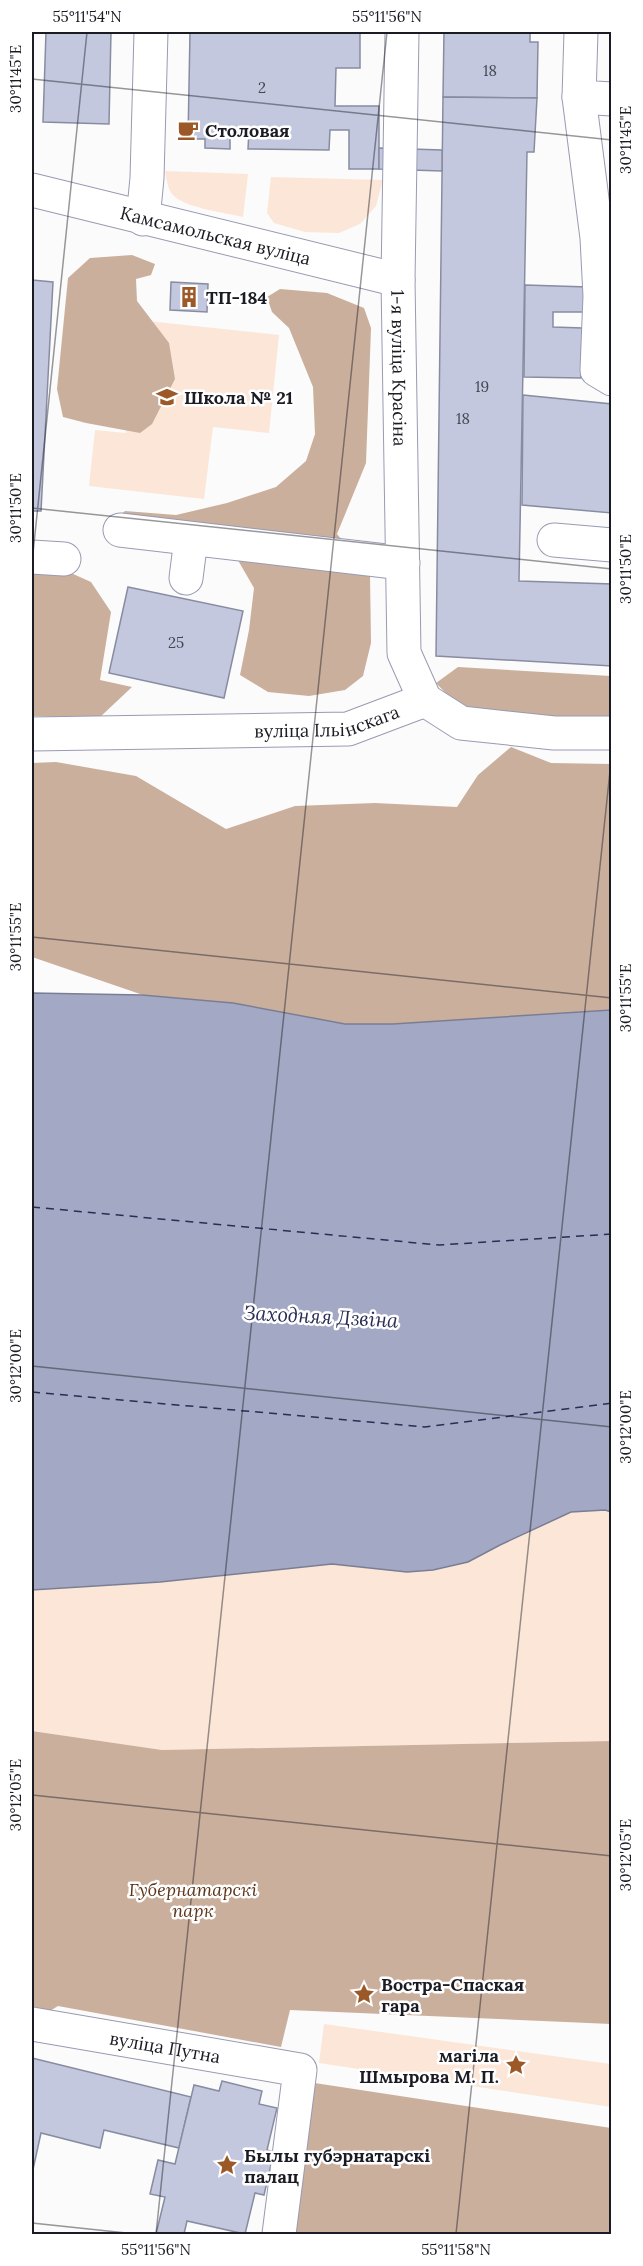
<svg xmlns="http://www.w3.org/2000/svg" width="643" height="2266" font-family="Lora,serif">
<rect width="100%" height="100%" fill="#fbfbfb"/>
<g fill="#fce6d8">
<path d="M 165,171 L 248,174 L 243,217 C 226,213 188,208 175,197 C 167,190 167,180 165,171 Z"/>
<path d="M 271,177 L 383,180 L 376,206 L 360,224 L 339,233 L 305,232 L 274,223 L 267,213 Z"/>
<path d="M 138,320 L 279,335 L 269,433 L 213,427 L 204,499 L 89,486 L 95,430 L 126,433 Z"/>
<path d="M 605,1510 L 611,1512 L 611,1741 L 162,1750 L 32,1731 L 32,1590 L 160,1582 L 332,1564 L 407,1572 L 468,1562 L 500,1545 L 571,1512 Z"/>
<path d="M 324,2024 L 611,2064 L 611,2107 L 319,2063 Z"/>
</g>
<g fill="#cbaf9d">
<path d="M 132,255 L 155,264 L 151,275 L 136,279 L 137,301 L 169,343 L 175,379 L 152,424 L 140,433 L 86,423 L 63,417 L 57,389 L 68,278 L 90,258 Z"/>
<path d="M 280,289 L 327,293 L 364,308 L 371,328 L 366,463 L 337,534 L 370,575 L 371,643 L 363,676 L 345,690 L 309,696 L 268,692 L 240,675 L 249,630 L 254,588 L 228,543 L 114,520 L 125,511 L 176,515 L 227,503 L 276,487 L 306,461 L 315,434 L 313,387 L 289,328 L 272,312 L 267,297 Z"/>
<path d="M 51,564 L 91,582 L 111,612 L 100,680 L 132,687 L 99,718 L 32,716 L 32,565 Z"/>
<path d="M 458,667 L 611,676 L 611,723 L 463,711 L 436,683 Z"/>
<path d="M 511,747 L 551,763 L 611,764 L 611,1010 L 393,1024 L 345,1024 L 233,1003 L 143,995 L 32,957 L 32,763 L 56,762 L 136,776 L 226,829 L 295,806 L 375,803 L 457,807 L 478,775 Z"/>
<path d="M 32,1731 L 162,1750 L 611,1741 L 611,2024 L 290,2010 L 281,2047 L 58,2006 L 32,2022 Z"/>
<path d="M 308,2082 L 611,2128 L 611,2234 L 289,2234 Z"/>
</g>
<path fill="#a3a8c4" stroke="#7a7e94" stroke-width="1.5" d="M 32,993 L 142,995 L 233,1003 L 345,1024 L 393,1024 L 611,1010 L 611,1512 L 605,1510 L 571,1512 L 500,1545 L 468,1562 L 433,1570 L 407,1572 L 332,1564 L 160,1582 L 32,1590 Z"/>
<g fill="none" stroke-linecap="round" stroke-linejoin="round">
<g stroke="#2a2d55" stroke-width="1.5" stroke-dasharray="8 6" stroke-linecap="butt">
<path d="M 32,1207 L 439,1245 L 612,1234"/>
<path d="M 32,1392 L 425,1427 L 612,1403"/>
</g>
</g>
<g fill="#c4c8df" stroke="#888ca1" stroke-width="1.5">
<path d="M 46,32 L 111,32 L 109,124 L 43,122 Z"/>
<path d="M 190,32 L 360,32 L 360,68 L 336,68 L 335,106 L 379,106 L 379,169 L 349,169 L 349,130 L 330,130 L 329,150 L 248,149 L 249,130 L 230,130 L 230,149 L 205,148 L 205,139 L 188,139 Z"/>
<path d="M 444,32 L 530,32 L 530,42 L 538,42 L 537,98 L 443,97 Z"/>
<path d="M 443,97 L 537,98 L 534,152 L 527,152 L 519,581 L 612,584 L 612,666 L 436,656 Z"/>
<path d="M 379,148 L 442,150 L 442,171 L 379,169 Z"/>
<path d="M 32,280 L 53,282 L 41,511 L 32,511 Z"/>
<path d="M 171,282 L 208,284 L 207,312 L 170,310 Z"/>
<path d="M 525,285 L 588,287 L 588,312 L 553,312 L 553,327 L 582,328 L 581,378 L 524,377 Z"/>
<path d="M 523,395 L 612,404 L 612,513 L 522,505 Z"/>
<path d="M 128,587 L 243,611 L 224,698 L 109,673 Z"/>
<path d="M 32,2058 L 191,2097 L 179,2148 L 104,2130 L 100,2148 L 41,2133 L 32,2174 Z"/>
<path d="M 222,2081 L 262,2091 L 259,2104 L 277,2108 L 267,2150 L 274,2152 L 264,2195 L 255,2193 L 245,2234 L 187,2221 L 184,2234 L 156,2234 L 165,2197 L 150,2194 L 158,2160 L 175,2164 L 194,2085 L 219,2091 Z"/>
</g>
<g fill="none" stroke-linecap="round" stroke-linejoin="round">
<defs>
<g id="minor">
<path id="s1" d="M 402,32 L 398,280 L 404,653 L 425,700"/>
<path d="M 581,32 L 579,97 L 612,99"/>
<path d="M 579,97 L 597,238 L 600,296 L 597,370 L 612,379"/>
<path id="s2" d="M 32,190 L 398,280"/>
<path d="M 143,219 L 147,178 L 151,32"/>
<path d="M 120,530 L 403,563"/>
<path d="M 554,540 L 612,545"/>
<path d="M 32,557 L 64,559"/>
<path d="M 186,578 L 191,539"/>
<path d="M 425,700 L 461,723 L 554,733 L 612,733"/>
<path id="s3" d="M 32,734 L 348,729 L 425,700"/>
<path id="s4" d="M 32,2024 L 300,2070 L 279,2234"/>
</g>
</defs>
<use href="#minor" stroke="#989bb2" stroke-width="35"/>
<use href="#minor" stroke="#fff" stroke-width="33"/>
</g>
<path fill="none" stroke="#1a1b23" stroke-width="1.5" stroke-opacity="0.45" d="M 32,79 L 612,140M 32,508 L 612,569M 32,563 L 87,32M 32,937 L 612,998M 32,1366 L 612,1427M 32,1795 L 612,1856M 32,2223 L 136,2234M 156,2234 L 387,32M 456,2234 L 612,752"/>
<defs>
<symbol id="cafe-bare" viewBox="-9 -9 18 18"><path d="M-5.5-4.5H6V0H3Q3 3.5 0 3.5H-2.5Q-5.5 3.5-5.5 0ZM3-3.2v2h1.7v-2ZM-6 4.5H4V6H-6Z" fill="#9c5927" stroke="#fff" stroke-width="2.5" paint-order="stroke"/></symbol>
<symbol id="building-bare" viewBox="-9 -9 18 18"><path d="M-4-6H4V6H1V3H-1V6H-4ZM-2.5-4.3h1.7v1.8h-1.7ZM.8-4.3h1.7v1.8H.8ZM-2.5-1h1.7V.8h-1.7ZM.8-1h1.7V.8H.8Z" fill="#9c5927" stroke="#fff" stroke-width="2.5" paint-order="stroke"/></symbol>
<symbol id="school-bare" viewBox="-9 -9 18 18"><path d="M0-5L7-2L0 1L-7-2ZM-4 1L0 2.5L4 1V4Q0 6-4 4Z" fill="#9c5927" stroke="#fff" stroke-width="2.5" paint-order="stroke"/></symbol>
<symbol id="sight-bare" viewBox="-9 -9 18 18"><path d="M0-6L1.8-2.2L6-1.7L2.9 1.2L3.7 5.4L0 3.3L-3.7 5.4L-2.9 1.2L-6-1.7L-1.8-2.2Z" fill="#9c5927" stroke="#fff" stroke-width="2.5" paint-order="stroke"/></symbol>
</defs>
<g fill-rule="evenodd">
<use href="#cafe-bare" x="173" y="115" width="30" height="30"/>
<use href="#building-bare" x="174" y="282" width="30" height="30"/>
<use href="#school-bare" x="152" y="382" width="30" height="30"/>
<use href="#sight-bare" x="349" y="1979" width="30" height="30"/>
<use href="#sight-bare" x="501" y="2050" width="30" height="30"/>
<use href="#sight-bare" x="212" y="2150" width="30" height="30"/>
</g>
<g text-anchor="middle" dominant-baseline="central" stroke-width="5" stroke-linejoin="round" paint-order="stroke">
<g font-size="15" fill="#444652">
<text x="490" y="70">18</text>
<text x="262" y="87">2</text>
<text x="482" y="386">19</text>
<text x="463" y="418">18</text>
<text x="176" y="642">25</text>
</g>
<g font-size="18" font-weight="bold" fill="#1a1b23" stroke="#fff" text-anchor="start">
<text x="205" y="130">Столовая</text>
<text x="206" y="297">ТП-184</text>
<text x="184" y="397">Школа № 21</text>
<text x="381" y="1984">Востра-Спаская<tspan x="381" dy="21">гара</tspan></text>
<text x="499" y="2055" text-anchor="end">магіла<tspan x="499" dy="21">Шмырова М. П.</tspan></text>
<text x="244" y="2155">Былы губэрнатарскі<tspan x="244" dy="21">палац</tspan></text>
</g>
<g font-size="18" fill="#1a1b23" stroke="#fff">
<text stroke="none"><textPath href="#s2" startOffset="189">Камсамольская вуліца</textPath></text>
<text stroke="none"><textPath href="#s1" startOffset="336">1-я вуліца Красіна</textPath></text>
<text stroke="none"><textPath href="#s3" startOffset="296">вуліца Ільінскага</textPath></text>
<text stroke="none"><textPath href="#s4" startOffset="135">вуліца Путна</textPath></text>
</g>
<g font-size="18" font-style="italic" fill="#5c3417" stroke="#fff">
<text x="193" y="1889">Губернатарскі<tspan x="193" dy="21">парк</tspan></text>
</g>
<g font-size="20" font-style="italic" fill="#2a2d55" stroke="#fff">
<text transform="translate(321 1316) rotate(3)">Заходняя Дзвіна</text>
</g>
</g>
<rect width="643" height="2266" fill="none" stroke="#ffffff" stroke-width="66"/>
<rect x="33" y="33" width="577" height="2200" fill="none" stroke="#1a1b23" stroke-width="2"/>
<g font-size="15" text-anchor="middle" fill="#1a1b23">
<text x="87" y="22">55°11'54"N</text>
<text x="387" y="22">55°11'56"N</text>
<text transform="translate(16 79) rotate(-90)" y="5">30°11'45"E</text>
<text transform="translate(626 140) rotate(-90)" y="5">30°11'45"E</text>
<text transform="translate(16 508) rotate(-90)" y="5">30°11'50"E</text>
<text transform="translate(626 569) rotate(-90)" y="5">30°11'50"E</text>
<text transform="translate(16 937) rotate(-90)" y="5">30°11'55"E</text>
<text transform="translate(626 998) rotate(-90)" y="5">30°11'55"E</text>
<text transform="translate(16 1366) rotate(-90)" y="5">30°12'00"E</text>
<text transform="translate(626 1427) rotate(-90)" y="5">30°12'00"E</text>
<text transform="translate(16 1795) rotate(-90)" y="5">30°12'05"E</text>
<text transform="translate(626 1855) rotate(-90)" y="5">30°12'05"E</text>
<text x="156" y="2255">55°11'56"N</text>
<text x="456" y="2255">55°11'58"N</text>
</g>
</svg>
